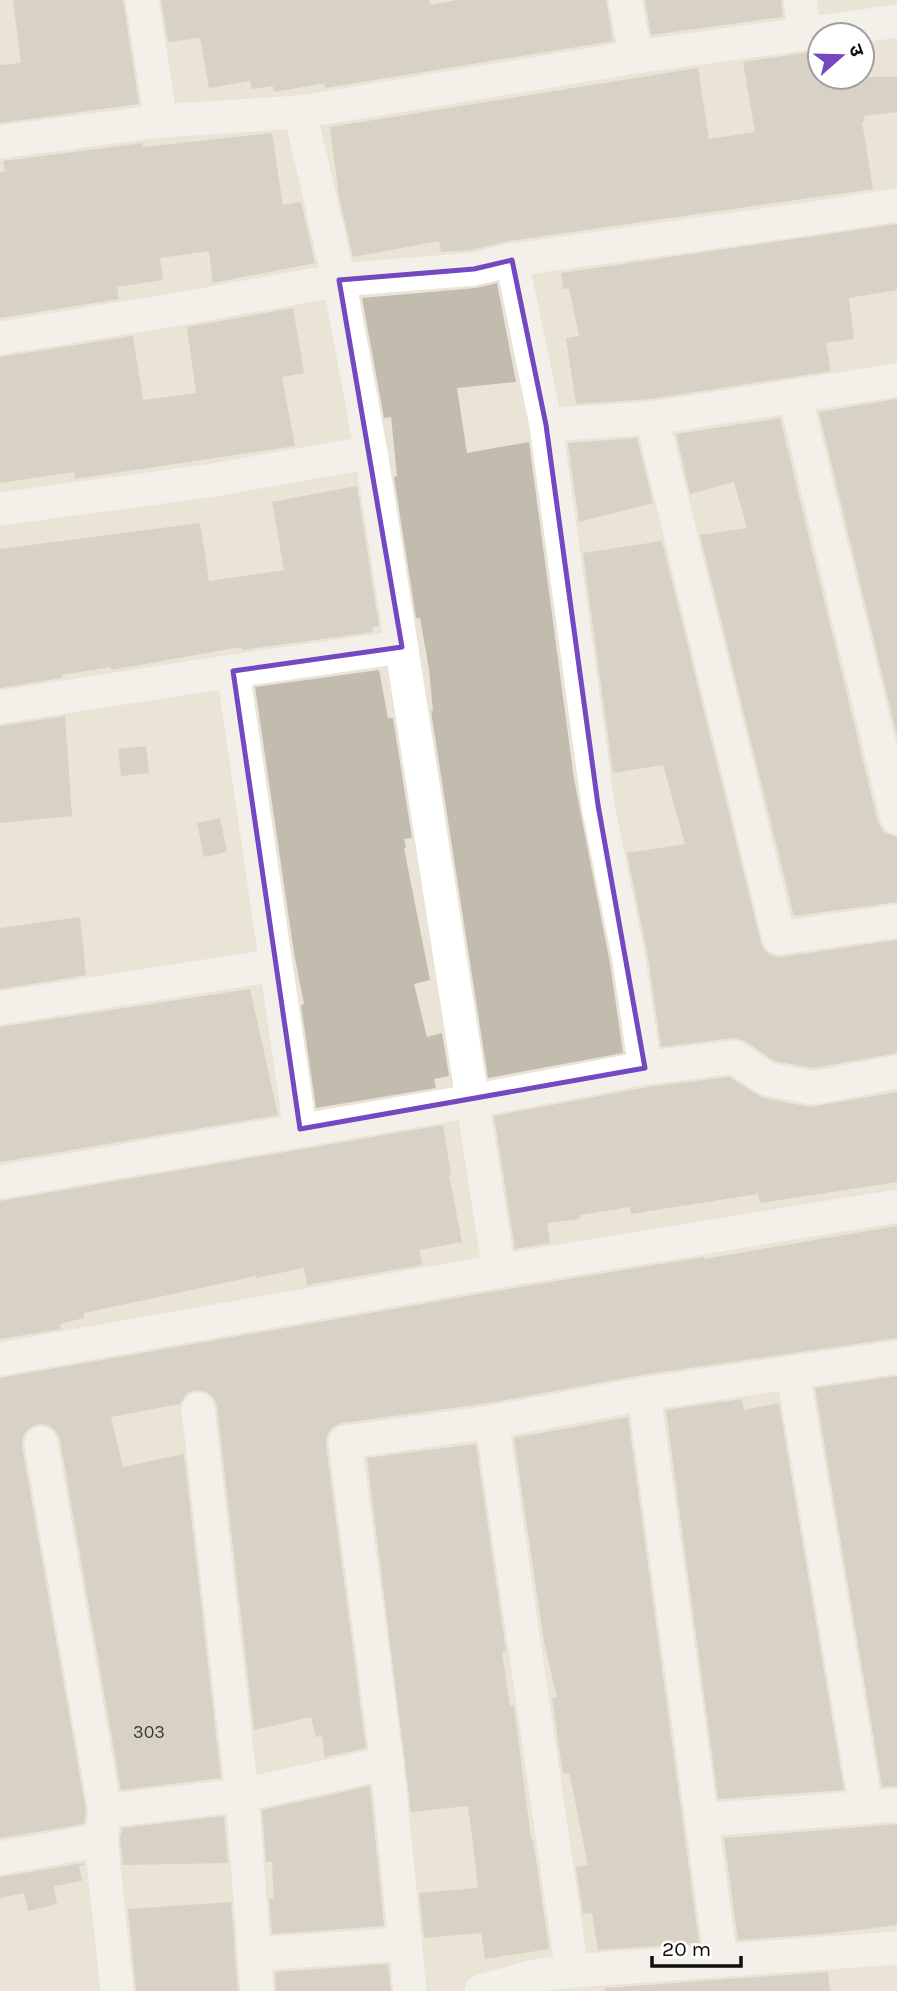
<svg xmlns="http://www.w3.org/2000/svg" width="897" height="1991" font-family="Karla,'Noto Sans Devanagari',sans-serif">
<rect width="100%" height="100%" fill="#eae4d7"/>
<g fill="#c2bcaf">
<path d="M 13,0 L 123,0 L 139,104 L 0,123 L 0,65 L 21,63 Z"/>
<path d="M 161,0 L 429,0 L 430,5 L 457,0 L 606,0 L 613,41 L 325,88 L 325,83 L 274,92 L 273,86 L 252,89 L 250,81 L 209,88 L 200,38 L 168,42 Z"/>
<path d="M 645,0 L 781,0 L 783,17 L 651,35 Z"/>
<path d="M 818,51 L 820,77 L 897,77 L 897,112 L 864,116 L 865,122 L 862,122 L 873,189 L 509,241 L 471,250 L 441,252 L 439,241 L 353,257 L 339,197 L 330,127 L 698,68 L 709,139 L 755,132 L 743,62 Z"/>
<path d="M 272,133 L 283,205 L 301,202 L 315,263 L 213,283 L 209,251 L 160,258 L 163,280 L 117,287 L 119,299 L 0,318 L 0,172 L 5,171 L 3,161 L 143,143 L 143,147 Z"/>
<path d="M 897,224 L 897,290 L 849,298 L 854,339 L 826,343 L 831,371 L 650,399 L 576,404 L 566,338 L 579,336 L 569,288 L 563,289 L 561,273 Z"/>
<path d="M 497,283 L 516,382 L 457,388 L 467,453 L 529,442 L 574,779 L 610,963 L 623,1053 L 488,1078 L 431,711 L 433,711 L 429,669 L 420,618 L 416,618 L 394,477 L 397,476 L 391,417 L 384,418 L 362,298 L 476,288 Z"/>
<path d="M 293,308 L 304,373 L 282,377 L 295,446 L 75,479 L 74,472 L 0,483 L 0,357 L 133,336 L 143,400 L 196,393 L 187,327 Z"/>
<path d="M 897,399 L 897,736 L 819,412 Z"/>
<path d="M 780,418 L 878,823 L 884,832 L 897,837 L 897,902 L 794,916 L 700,535 L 747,528 L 734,482 L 690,494 L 676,434 Z"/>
<path d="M 637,438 L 653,503 L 579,522 L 568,443 Z"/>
<path d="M 357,486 L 379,626 L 372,627 L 373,632 L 242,650 L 241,647 L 111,670 L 111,667 L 61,675 L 61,678 L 0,688 L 0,549 L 200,523 L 209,581 L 284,570 L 272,502 Z"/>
<path d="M 662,541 L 761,943 L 765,951 L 772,956 L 781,957 L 897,940 L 897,1053 L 813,1068 L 774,1061 L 745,1041 L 733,1038 L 661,1047 L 648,957 L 627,853 L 685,844 L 663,765 L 613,773 L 583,553 Z"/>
<path d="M 379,670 L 388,718 L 393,718 L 412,838 L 404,839 L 406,848 L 404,848 L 430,980 L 414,984 L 427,1037 L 442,1033 L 449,1076 L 434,1079 L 436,1088 L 316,1108 L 301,1005 L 304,1004 L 294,953 L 255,687 Z"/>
<path d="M 65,716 L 72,816 L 0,823 L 0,726 Z"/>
<path d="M 146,746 L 149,773 L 121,776 L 118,749 Z"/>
<path d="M 220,818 L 227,852 L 204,857 L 197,823 Z"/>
<path d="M 80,917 L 86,975 L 0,989 L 0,928 Z"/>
<path d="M 250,989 L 278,1115 L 0,1162 L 0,1027 Z"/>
<path d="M 729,1077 L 763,1098 L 810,1107 L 897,1092 L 897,1182 L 760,1203 L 758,1194 L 631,1214 L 630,1207 L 580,1215 L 580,1219 L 547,1223 L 550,1243 L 515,1249 L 494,1116 L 648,1087 Z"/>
<path d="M 443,1125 L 451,1174 L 449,1175 L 462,1242 L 419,1250 L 422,1265 L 307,1285 L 304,1268 L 256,1278 L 256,1276 L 84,1313 L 84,1318 L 60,1324 L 61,1329 L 0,1339 L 0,1201 Z"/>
<path d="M 897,1226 L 897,1338 L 641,1375 L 489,1403 L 342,1423 L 333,1427 L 327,1435 L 326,1445 L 366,1748 L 325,1757 L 322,1736 L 316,1737 L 311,1717 L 254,1730 L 217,1407 L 214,1398 L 206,1392 L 195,1390 L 186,1394 L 180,1404 L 111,1417 L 123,1467 L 184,1454 L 221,1778 L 121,1790 L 60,1440 L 56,1431 L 48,1425 L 38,1424 L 29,1428 L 23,1436 L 22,1446 L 86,1811 L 84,1824 L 0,1838 L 0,1378 L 502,1290 L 704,1257 L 704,1259 Z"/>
<path d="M 897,1376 L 897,1786 L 882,1787 L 815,1388 Z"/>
<path d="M 742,1399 L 744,1410 L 779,1403 L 844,1790 L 718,1799 L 666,1410 Z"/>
<path d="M 628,1417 L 699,1943 L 598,1950 L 592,1913 L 583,1914 L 576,1867 L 588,1865 L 570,1776 L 569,1773 L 563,1774 L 552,1698 L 557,1697 L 544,1642 L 514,1438 Z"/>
<path d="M 476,1444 L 506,1651 L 502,1652 L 510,1707 L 514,1706 L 531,1839 L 533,1839 L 549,1949 L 485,1959 L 481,1933 L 424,1938 L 419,1893 L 478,1888 L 475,1860 L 468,1806 L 411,1812 L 367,1458 Z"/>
<path d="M 370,1786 L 384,1926 L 272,1934 L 269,1899 L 274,1899 L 272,1862 L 266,1862 L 262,1810 Z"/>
<path d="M 224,1816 L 228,1863 L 123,1865 L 120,1840 L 122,1828 Z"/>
<path d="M 897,1824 L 897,1925 L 825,1934 L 738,1940 L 724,1838 Z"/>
<path d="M 84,1863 L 84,1865 L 79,1866 L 82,1881 L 54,1886 L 57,1904 L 28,1911 L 24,1893 L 0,1898 L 0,1877 Z"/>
<path d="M 231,1902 L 238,1991 L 136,1991 L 128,1909 Z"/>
<path d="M 388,1964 L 391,1991 L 276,1991 L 275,1972 Z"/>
<path d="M 828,1972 L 830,1991 L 605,1991 L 605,1988 Z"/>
</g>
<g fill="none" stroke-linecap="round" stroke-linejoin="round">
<g stroke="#fff" stroke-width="33">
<path d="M 142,0 L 161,121 L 300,112 L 636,57 L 897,21"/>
<path d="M 625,0 L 636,57"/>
<path d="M 800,0 L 805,32"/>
<path d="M 300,112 L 339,280 L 371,452 L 499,1271"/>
<path d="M 0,142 L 161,121"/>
<path d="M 512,260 L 546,425 L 598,805 L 629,960 L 645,1068"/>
<path d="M 0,338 L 179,309 L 339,280 L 474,269 L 512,260 L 807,219 L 897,205"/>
<path d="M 795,396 L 897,818"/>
<path d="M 652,418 L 779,938 L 897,921"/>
<path d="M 546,425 L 652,418 L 897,380"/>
<path d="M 0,509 L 208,481 L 371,452"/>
<path d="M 233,671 L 300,1129"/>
<path d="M 0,707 L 233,671 L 402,647"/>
<path d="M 0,1008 L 276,965"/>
<path d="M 0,1182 L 472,1101 L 645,1068 L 734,1057 L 767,1079 L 813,1088 L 897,1072"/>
<path d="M 0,1359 L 499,1271 L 897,1206"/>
<path d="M 793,1372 L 866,1807"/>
<path d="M 644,1394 L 721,1961"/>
<path d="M 198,1409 L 242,1795 L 257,1991"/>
<path d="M 492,1422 L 572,1971"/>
<path d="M 41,1443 L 105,1811 L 101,1840 L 117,1991"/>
<path d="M 105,1811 L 242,1795 L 387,1763"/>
<path d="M 702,1820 L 897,1805"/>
<path d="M 0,1858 L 101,1840"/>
<path d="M 254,1954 L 406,1944"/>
<path d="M 410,1991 L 387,1763 L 345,1442 L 492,1422 L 644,1394 L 897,1357"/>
<path d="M 481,1991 L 534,1976 L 572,1971 L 897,1948"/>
</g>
</g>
<path d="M0 0H897V1991H0ZM 512,260 L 546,425 L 598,805 L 645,1068 L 300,1129 L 233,671 L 402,647 L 339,280 L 474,269 Z" fill="#eae4d7" fill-opacity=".55" fill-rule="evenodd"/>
<path fill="none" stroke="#7348c1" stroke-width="5" stroke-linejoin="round" d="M 512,260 L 546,425 L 598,805 L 645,1068 L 300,1129 L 233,671 L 402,647 L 339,280 L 474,269 Z"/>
<g text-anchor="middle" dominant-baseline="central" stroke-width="5" stroke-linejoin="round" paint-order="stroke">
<g font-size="18" fill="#3c3a33">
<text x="149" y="1732">303</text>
</g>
</g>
<g transform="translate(841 56) rotate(70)"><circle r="33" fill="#ffffff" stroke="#9f9f9d" stroke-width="2"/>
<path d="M0-5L12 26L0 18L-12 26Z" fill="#7348c1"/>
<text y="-10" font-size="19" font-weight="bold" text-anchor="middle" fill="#100e0a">उ</text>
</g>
<path d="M652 1956v10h89v-10" fill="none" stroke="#100e0a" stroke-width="3.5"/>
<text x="662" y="1956" font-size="21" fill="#100e0a" stroke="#ffffff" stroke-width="5" paint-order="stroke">20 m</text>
</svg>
